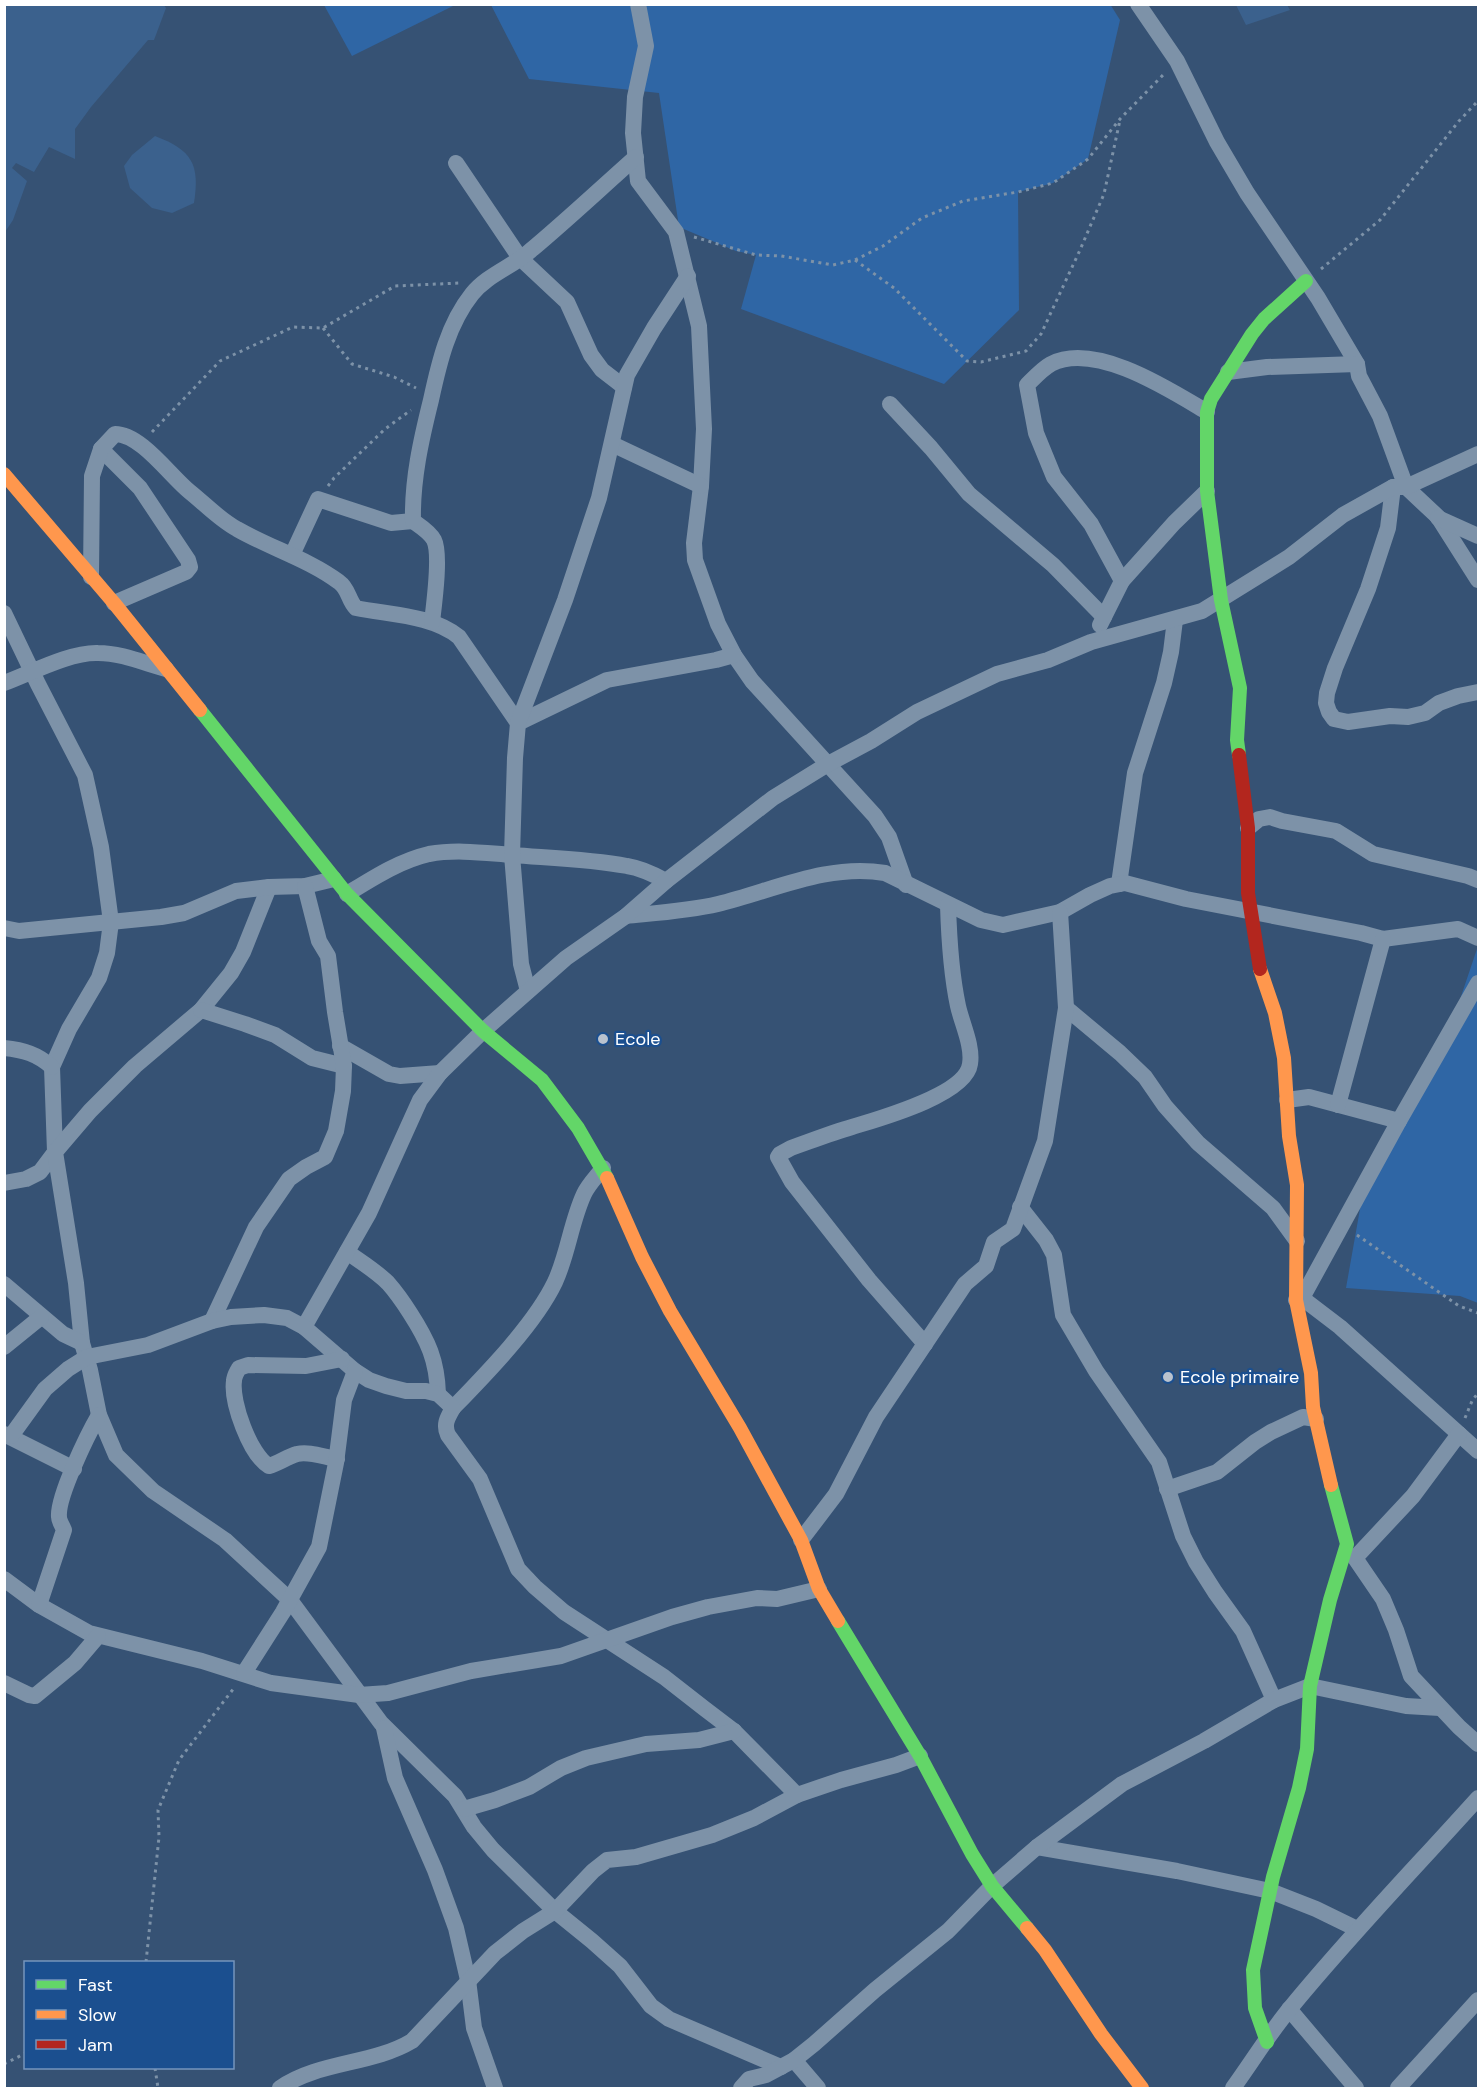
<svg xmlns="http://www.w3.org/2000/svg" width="1483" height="2093" font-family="'DM Sans',sans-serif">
<rect width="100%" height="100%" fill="#365274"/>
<g fill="#2f66a5">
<path d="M 1110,4 L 1120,20 L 1088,159 L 1053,183 L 1018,192 L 1019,310 L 944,384 L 741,309 L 756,255 L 736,251 L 679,227 L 659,93 L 529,79 L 491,5 Z"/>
<path d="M 324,5 L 455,5 L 352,56 Z"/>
<path d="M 1478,946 L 1478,1303 L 1460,1296 L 1346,1288 L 1366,1175 L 1450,1029 Z"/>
</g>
<g fill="#3b618d">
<path d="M 5,4 L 163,4 L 166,8 L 154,40 L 148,40 L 91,107 L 75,129 L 75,159 L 49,147 L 34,172 L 16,163 L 12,168 L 27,181 L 13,220 L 5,232 Z"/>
<path d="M 1236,5 L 1287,5 L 1290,10 L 1246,25 Z"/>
<path d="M 155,136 C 192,150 200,164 194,203 L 172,213 L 152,208 L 130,188 L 124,166 L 132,155 Z"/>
</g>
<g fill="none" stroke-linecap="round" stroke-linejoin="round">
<g stroke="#7d92a8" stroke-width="3" stroke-dasharray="3 4.5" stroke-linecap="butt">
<path d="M 694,237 L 756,255 L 781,256 L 833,265 L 855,260 L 883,246 L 922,218 L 963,201 L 1018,192 L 1053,183 L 1088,159 L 1120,119 L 1165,73"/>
<path d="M 855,260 L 894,288 L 967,361 L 981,362 L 1026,351 L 1041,334 L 1080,250 L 1104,194 L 1120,120"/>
<path d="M 1321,269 L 1380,220 L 1459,121 L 1478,101"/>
<path d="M 323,328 L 352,364 L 394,377 L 416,388"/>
<path d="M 152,432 L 220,361 L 293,327 L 323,328 L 395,286 L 459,283"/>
<path d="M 328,486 L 334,478 L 385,429 L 411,410"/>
<path d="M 1357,1235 L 1459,1306 L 1478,1313"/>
<path d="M 1465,1418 L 1472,1401 L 1478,1393"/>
<path d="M 146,1962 L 159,1837 L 158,1810 L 179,1760 L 234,1688"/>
<path d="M 4,2064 L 26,2053"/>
<path d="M 155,2068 L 158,2088"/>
</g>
<g stroke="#7d92a8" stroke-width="16">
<path d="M 638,4 L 646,46 L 635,97 L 633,133 L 638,181 L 676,232 L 699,326 L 704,429 L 701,486 L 694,543 L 695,560 L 718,624 L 734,655 L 752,681 L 875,816 L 889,837 L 906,885"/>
<path d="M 1138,4 L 1177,61 L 1217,142 L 1247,193 L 1318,298 L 1357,364 L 1359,376 L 1380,416 L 1406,487 L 1438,517 L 1478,580"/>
<path d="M 456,163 L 520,258 L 567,302 L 591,355 L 602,370 L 624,387"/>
<path d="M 1228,372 L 1267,367 L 1357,364"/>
<path d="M 890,404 L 931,448 L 969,494 L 1053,565 L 1104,617"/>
<path d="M 612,444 L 701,486"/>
<path d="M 101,449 L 140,488 L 188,560 L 190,567 L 186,572 L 114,603"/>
<path d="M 1393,487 L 1388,528 L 1368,589 L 1335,668 L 1327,693 L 1326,703 L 1329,712 L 1334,719 L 1348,722 L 1390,716 L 1408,717 L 1425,713 L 1439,703 L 1458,696 L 1478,692"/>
<path d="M 1438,518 L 1478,536"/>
<path d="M 292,555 L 318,499 L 391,523 L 413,521"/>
<path d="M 91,577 L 92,476 L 101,449 L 115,434 C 141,434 170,476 190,492 C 205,504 220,520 237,529 C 270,548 308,559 339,582 C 349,589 348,600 356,608 C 390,615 432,615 459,637 L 518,723 L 607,680 L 716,660 L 734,655"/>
<path d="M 1122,581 L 1091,524 L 1054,477 L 1036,433 L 1027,385 C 1034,378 1042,369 1051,364 C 1095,341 1170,390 1207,412"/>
<path d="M 4,613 L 38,684 L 85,775 L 101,847 L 111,922 L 107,953 L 99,978 L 69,1029 L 52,1067 L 55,1152 L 40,1172 L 26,1179 L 4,1183"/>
<path d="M 432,622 C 434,605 441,554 434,540 C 430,532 420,526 413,521 C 412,480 421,440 431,400 C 439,363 448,324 472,294 C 487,275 512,267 530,251 C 566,221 601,188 636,157"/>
<path d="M 1100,625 L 1122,581 L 1174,523 L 1207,491"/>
<path d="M 4,683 C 31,673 70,652 98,653 C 121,653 144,663 166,669"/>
<path d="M 1248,828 L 1259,819 L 1270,817 L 1282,821 L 1336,831 L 1373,854 L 1468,876 L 1478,880"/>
<path d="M 1119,884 L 1135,773 L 1164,683 L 1171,652 L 1175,620"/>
<path d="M 269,887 L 243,952 L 231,973 L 201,1010 L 135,1066 L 90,1111 L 55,1152 L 76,1283 L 82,1343 L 90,1370 L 99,1415 L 116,1455 L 153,1491 L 225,1540 L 290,1600 L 381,1723 L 455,1796 L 474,1827 L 493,1850 L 555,1911 L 592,1941 L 620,1966 L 651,2006 L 669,2019 L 781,2067"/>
<path d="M 347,894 C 373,878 399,861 429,854 C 457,849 485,853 512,855 C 551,858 590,859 627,866 C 641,868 653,874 666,881"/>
<path d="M 626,916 C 656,913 688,911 718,904 C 772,891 828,863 885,873 L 981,920 L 1003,925 L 1060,912 L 1090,895 L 1110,886 L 1125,883 L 1186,899 L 1361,933 L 1383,939 L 1458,929 L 1478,938"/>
<path d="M 4,928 L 19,931 L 161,917 L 184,913 L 236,891 L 269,887 L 305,886 L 334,879"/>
<path d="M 528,991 L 521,964 L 512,855 L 515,758 L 518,723 L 565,600 L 599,498 L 627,375 L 654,328 L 688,276"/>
<path d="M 1066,1008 L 1120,1053 L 1145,1077 L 1165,1106 L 1198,1143 L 1273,1208 L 1297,1241"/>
<path d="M 201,1010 L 245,1024 L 275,1035 L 312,1058 L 344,1066"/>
<path d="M 340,1046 L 389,1074 L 400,1076 L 440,1073"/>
<path d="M 4,1048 C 24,1050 37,1054 52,1067"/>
<path d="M 1287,1100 L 1309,1097 L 1399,1121"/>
<path d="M 1338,1105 L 1383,939"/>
<path d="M 1020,1207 L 1046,1240 L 1054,1255 L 1063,1315 L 1096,1371 L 1159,1462 L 1183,1536 L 1196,1562 L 1215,1592 L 1243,1631 L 1274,1700"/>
<path d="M 347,1252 C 361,1262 376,1271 388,1283 C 396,1292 403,1302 410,1313 C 428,1341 437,1360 438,1394"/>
<path d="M 4,1284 L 63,1334 L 82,1343"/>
<path d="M 1302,1298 L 1340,1327 L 1478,1451"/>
<path d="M 1296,1300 L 1302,1298 L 1399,1121 L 1478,983"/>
<path d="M 212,1321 L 256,1227 L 289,1179 L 306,1167 L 325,1157 L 336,1131 L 343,1091 L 344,1066 L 335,1012 L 328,956 L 319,941 L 305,886"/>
<path d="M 304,1327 L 369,1213 L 420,1100 L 440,1073 L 483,1031 L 566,958 L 626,916 L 666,881 L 773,798 L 828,764 L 871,741 L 917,712 L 997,674 L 1048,660 L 1091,642 L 1202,611 L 1289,557 L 1343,515 L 1393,487 L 1406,487 L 1478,454"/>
<path d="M 925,1344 L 869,1280 L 792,1182 L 778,1157 L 780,1154 L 791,1148 C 811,1141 831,1133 852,1127 C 878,1119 966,1095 970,1064 C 973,1046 962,1024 958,1006 C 951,973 949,939 948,905"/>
<path d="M 4,1347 L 41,1317"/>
<path d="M 453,1408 C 486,1374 535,1324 555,1282 C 568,1254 571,1222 584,1194 C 588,1185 597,1176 603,1168"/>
<path d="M 4,1434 L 74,1469"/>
<path d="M 1459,1434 L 1413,1496 L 1355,1558 L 1383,1599 L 1396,1630 L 1411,1676 L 1459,1727 L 1478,1744"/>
<path d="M 11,1436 L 45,1389 L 68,1369 L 87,1357 L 148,1345 L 212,1321 L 231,1317 L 264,1315 L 287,1318 L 304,1327 L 355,1371 L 369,1380 L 386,1386 L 406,1391 L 426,1391 L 438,1394 L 453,1408 C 448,1417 443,1424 448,1435 L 480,1479 L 518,1569 L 535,1587 L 564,1612 L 664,1677 L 705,1709 L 734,1731 L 797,1795"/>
<path d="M 337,1459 C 324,1457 309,1451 297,1454 C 287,1457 279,1463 269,1466 C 250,1455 231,1402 234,1381 C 234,1376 237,1372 239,1368 L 248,1365 L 306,1366 L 342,1359"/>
<path d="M 1167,1489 L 1217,1472 L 1255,1442 L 1271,1432 L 1303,1417 L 1316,1419"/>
<path d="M 801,1540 L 836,1494 L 876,1417 L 965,1284 L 986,1266 L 994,1242 L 1013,1229 L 1045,1141 L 1066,1008 L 1060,912"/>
<path d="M 4,1579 L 39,1605 L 89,1633 L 202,1661 L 271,1683 L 359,1695 L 388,1693 L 471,1671 L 561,1656 L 672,1617 L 708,1607 L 757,1598 L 777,1599 L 819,1589"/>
<path d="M 39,1605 L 64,1530 C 62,1525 59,1521 59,1517 C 57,1497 88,1434 99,1415"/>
<path d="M 244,1673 L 283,1612 L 319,1547 L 336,1463 L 344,1400 L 355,1371"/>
<path d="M 4,1683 L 29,1695 L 35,1696 L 75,1663 L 98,1636"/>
<path d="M 384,1728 L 395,1778 L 435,1870 L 456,1928 L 468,1980 L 474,2028 L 495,2088"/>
<path d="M 464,1809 L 495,1800 L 529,1787 L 561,1768 L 586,1758 L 646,1744 L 699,1740 L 734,1731"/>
<path d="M 1037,1847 L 1177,1871 L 1270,1891 L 1316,1909 L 1357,1929"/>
<path d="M 1289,2009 L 1356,2088"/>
<path d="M 794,2060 L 818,2088"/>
<path d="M 280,2088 C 319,2061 372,2065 412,2041 L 495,1953 L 523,1931 L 555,1911 L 593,1871 L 607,1860 L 636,1857 L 712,1835 L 754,1818 L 797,1795 L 841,1780 L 896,1765 L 920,1756"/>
<path d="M 741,2088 L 749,2079 L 766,2075 L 794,2060 L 814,2044 L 875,1990 L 948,1931 L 992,1886 L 1037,1847 L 1122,1784 L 1204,1741 L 1274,1700 L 1310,1686 L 1406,1706 L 1440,1708"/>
<path d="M 1233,2088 C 1252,2062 1270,2032 1292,2006 C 1351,1934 1416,1867 1478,1798"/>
<path d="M 1398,2088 L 1478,2000"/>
</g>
<g stroke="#63d668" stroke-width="14">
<path d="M 200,710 L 347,894 L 483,1031 L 542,1080 L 578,1128 L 607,1178"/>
<path d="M 1239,755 L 1237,740 L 1240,688 L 1221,600 L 1207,491 L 1207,412 L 1211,399 L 1252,334 L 1264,319 L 1306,281"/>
<path d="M 838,1621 L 920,1756 L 972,1854 L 992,1886 L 1027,1928"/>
<path d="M 1267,2042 L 1255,2008 L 1253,1970 L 1273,1877 L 1299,1788 L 1307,1749 L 1310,1686 L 1330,1600 L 1347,1544 L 1331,1485"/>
</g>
<g stroke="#ff974d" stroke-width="14">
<path d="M 4,474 L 114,603 L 200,710"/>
<path d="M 1260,969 L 1275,1013 L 1284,1058 L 1289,1136 L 1297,1185 L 1296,1300 L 1311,1373 L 1313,1407 L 1331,1485"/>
<path d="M 607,1178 L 642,1257 L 670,1311 L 740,1428 L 801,1540 L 819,1589 L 838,1621"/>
<path d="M 1027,1928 L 1045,1950 L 1101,2034 L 1142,2088"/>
</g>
<path stroke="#b3261e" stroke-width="14" d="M 1239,755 L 1248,828 L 1248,893 L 1260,969"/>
</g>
<g fill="#b9c2ce" stroke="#1b4f8f" stroke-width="2">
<circle cx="603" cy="1039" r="6"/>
<circle cx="1168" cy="1377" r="6"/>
</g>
<g text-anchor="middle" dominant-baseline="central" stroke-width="4.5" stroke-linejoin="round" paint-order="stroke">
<g font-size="18" fill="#fff" stroke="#1b4f8f" text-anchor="start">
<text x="615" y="1039">Ecole</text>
<text x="1180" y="1377">Ecole primaire</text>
</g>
</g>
<rect width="1483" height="2093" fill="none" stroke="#ffffff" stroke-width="12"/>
<rect x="24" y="1961" width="210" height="108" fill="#1b4f8f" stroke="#7695bc" stroke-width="1.5"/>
<rect x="36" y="1980" width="30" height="9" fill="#63d668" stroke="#7695bc" stroke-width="1.5"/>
<text x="78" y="1991" font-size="18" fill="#ffffff">Fast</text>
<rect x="36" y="2010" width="30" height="9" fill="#ff974d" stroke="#7695bc" stroke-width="1.5"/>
<text x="78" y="2021" font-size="18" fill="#ffffff">Slow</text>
<rect x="36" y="2040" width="30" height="9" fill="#b3261e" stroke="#7695bc" stroke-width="1.5"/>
<text x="78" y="2051" font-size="18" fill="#ffffff">Jam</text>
</svg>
